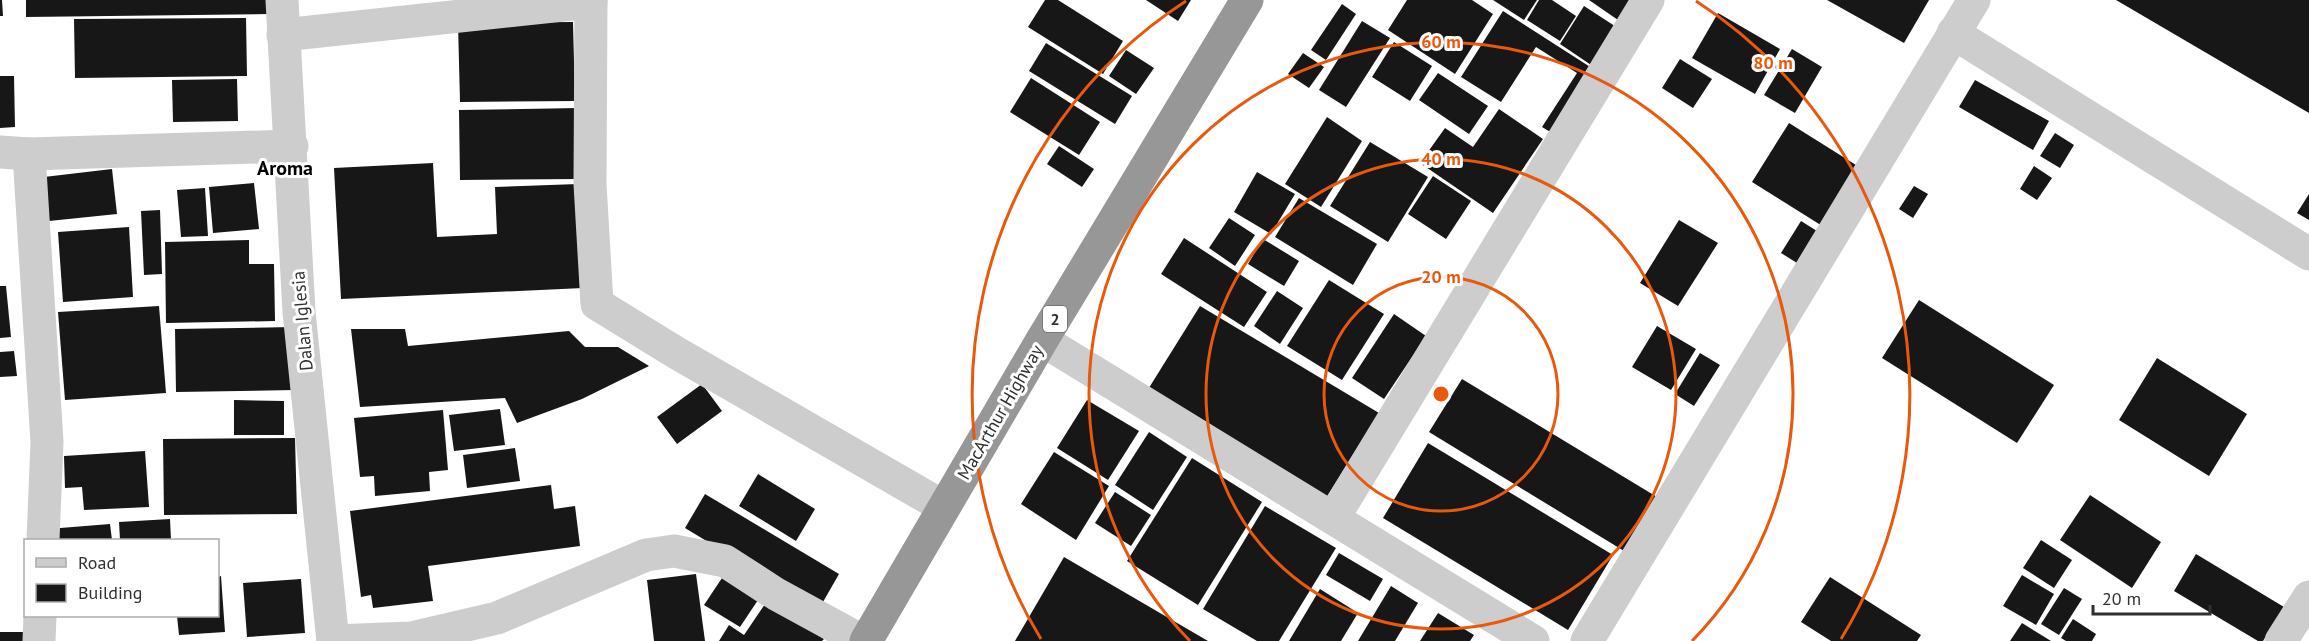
<svg xmlns="http://www.w3.org/2000/svg" width="2309" height="641" font-family="'PT Sans',sans-serif">
<rect width="100%" height="100%" fill="#fff"/>
<g fill="#171717">
<path d="M 0,0 L 2,0 L 3,16 L 0,16 Z"/>
<path d="M 26,0 L 271,0 L 271,14 L 26,17 Z"/>
<path d="M 1045,0 L 1058,0 L 1123,41 L 1103,74 L 1028,27 Z"/>
<path d="M 1146,0 L 1191,0 L 1178,21 Z"/>
<path d="M 1407,0 L 1472,0 L 1493,14 L 1455,74 L 1388,30 Z"/>
<path d="M 1493,0 L 1537,0 L 1524,20 Z"/>
<path d="M 1539,0 L 1552,0 L 1576,16 L 1560,41 L 1527,20 Z"/>
<path d="M 1589,0 L 1631,0 L 1618,20 Z"/>
<path d="M 1827,0 L 1929,0 L 1904,43 Z"/>
<path d="M 2116,0 L 2309,0 L 2309,113 Z"/>
<path d="M 1342,4 L 1356,14 L 1326,60 L 1311,50 Z"/>
<path d="M 1584,6 L 1624,32 L 1600,71 L 1560,44 Z"/>
<path d="M 1503,11 L 1598,72 L 1557,136 L 1542,127 L 1577,73 L 1536,47 L 1501,102 L 1461,77 Z"/>
<path d="M 1718,13 L 1780,49 L 1755,94 L 1692,58 Z"/>
<path d="M 246,18 L 247,76 L 75,78 L 74,19 Z"/>
<path d="M 1362,21 L 1390,38 L 1346,107 L 1319,90 Z"/>
<path d="M 573,22 L 575,101 L 460,102 L 458,23 Z"/>
<path d="M 1394,42 L 1432,66 L 1410,101 L 1372,77 Z"/>
<path d="M 1046,43 L 1132,96 L 1115,124 L 1029,71 Z"/>
<path d="M 1792,49 L 1822,67 L 1795,113 L 1764,95 Z"/>
<path d="M 1126,50 L 1154,68 L 1136,94 L 1109,76 Z"/>
<path d="M 1303,53 L 1324,67 L 1309,88 L 1288,74 Z"/>
<path d="M 1680,59 L 1712,79 L 1693,108 L 1662,88 Z"/>
<path d="M 1438,73 L 1488,106 L 1469,134 L 1419,100 Z"/>
<path d="M 0,76 L 14,76 L 15,127 L 0,128 Z"/>
<path d="M 1031,78 L 1100,122 L 1079,155 L 1010,112 Z"/>
<path d="M 237,79 L 238,121 L 173,122 L 172,80 Z"/>
<path d="M 1975,80 L 2049,121 L 2033,150 L 1959,107 Z"/>
<path d="M 579,108 L 580,179 L 460,180 L 459,110 Z"/>
<path d="M 1499,109 L 1543,139 L 1493,213 L 1420,163 L 1445,128 L 1473,147 Z"/>
<path d="M 1327,117 L 1362,141 L 1321,207 L 1285,184 Z"/>
<path d="M 1789,123 L 1864,170 L 1827,229 L 1752,182 Z"/>
<path d="M 2055,133 L 2074,145 L 2060,168 L 2040,156 Z"/>
<path d="M 1370,142 L 1428,177 L 1388,242 L 1330,206 Z"/>
<path d="M 1059,146 L 1094,169 L 1082,187 L 1047,164 Z"/>
<path d="M 433,163 L 437,237 L 497,234 L 495,187 L 578,184 L 583,288 L 341,299 L 334,168 Z"/>
<path d="M 2034,166 L 2052,178 L 2037,200 L 2020,189 Z"/>
<path d="M 112,169 L 117,214 L 49,221 L 44,177 Z"/>
<path d="M 1257,172 L 1295,194 L 1271,234 L 1234,212 Z"/>
<path d="M 1433,176 L 1471,201 L 1446,239 L 1408,214 Z"/>
<path d="M 254,183 L 259,229 L 213,233 L 209,187 Z"/>
<path d="M 1914,186 L 1928,194 L 1913,218 L 1899,209 Z"/>
<path d="M 205,188 L 208,236 L 181,237 L 177,190 Z"/>
<path d="M 2309,194 L 2309,220 L 2297,213 Z"/>
<path d="M 1299,198 L 1377,244 L 1353,285 L 1275,237 Z"/>
<path d="M 160,210 L 162,274 L 144,275 L 141,211 Z"/>
<path d="M 1229,218 L 1255,235 L 1235,266 L 1209,248 Z"/>
<path d="M 1679,220 L 1718,243 L 1678,306 L 1640,283 Z"/>
<path d="M 1801,221 L 1825,236 L 1805,268 L 1781,253 Z"/>
<path d="M 129,227 L 133,297 L 63,302 L 58,232 Z"/>
<path d="M 1184,238 L 1267,292 L 1244,327 L 1161,274 Z"/>
<path d="M 1263,239 L 1299,261 L 1284,286 L 1248,264 Z"/>
<path d="M 249,240 L 249,264 L 274,264 L 275,321 L 166,323 L 165,242 Z"/>
<path d="M 1329,280 L 1384,314 L 1342,380 L 1287,346 Z"/>
<path d="M 0,286 L 6,286 L 11,337 L 0,338 Z"/>
<path d="M 1277,291 L 1303,308 L 1280,344 L 1254,326 Z"/>
<path d="M 1919,300 L 2054,385 L 2017,443 L 1882,358 Z"/>
<path d="M 159,306 L 166,393 L 65,400 L 58,312 Z"/>
<path d="M 1200,306 L 1379,413 L 1326,498 L 1147,391 Z"/>
<path d="M 1394,314 L 1426,336 L 1384,399 L 1352,378 Z"/>
<path d="M 1657,326 L 1696,349 L 1671,390 L 1632,367 Z"/>
<path d="M 293,327 L 295,390 L 176,392 L 175,329 Z"/>
<path d="M 351,329 L 405,329 L 408,346 L 569,331 L 585,347 L 618,347 L 649,366 L 582,399 L 517,423 L 505,398 L 360,407 Z"/>
<path d="M 14,351 L 17,376 L 0,377 L 0,352 Z"/>
<path d="M 1700,353 L 1720,365 L 1694,406 L 1675,394 Z"/>
<path d="M 2157,358 L 2247,414 L 2209,476 L 2119,420 Z"/>
<path d="M 1462,379 L 1662,500 L 1629,554 L 1429,432 Z"/>
<path d="M 702,384 L 722,411 L 677,444 L 657,417 Z"/>
<path d="M 234,400 L 284,401 L 284,435 L 234,435 Z"/>
<path d="M 1087,400 L 1139,431 L 1108,480 L 1057,448 Z"/>
<path d="M 500,409 L 505,445 L 454,451 L 449,415 Z"/>
<path d="M 443,410 L 448,470 L 429,472 L 430,491 L 375,496 L 374,476 L 360,477 L 354,418 Z"/>
<path d="M 1149,432 L 1187,457 L 1153,510 L 1115,485 Z"/>
<path d="M 295,438 L 297,514 L 164,515 L 163,439 Z"/>
<path d="M 1428,443 L 1613,555 L 1568,630 L 1383,518 Z"/>
<path d="M 515,448 L 520,481 L 467,488 L 463,455 Z"/>
<path d="M 145,451 L 149,507 L 84,510 L 82,487 L 65,488 L 64,456 Z"/>
<path d="M 1054,452 L 1109,486 L 1076,540 L 1021,504 Z"/>
<path d="M 1192,458 L 1262,502 L 1198,605 L 1127,561 Z"/>
<path d="M 758,474 L 815,509 L 796,541 L 739,506 Z"/>
<path d="M 551,485 L 554,509 L 575,506 L 580,546 L 428,566 L 433,601 L 373,608 L 371,595 L 361,597 L 350,511 Z"/>
<path d="M 1115,492 L 1151,515 L 1131,546 L 1095,523 Z"/>
<path d="M 705,494 L 839,574 L 819,609 L 685,528 Z"/>
<path d="M 2090,495 L 2161,542 L 2132,588 L 2060,540 Z"/>
<path d="M 1265,506 L 1336,548 L 1279,641 L 1257,641 L 1203,609 Z"/>
<path d="M 170,519 L 171,540 L 120,540 L 119,522 Z"/>
<path d="M 110,524 L 112,540 L 49,540 L 48,529 Z"/>
<path d="M 2041,540 L 2072,560 L 2054,588 L 2023,568 Z"/>
<path d="M 1339,553 L 1383,579 L 1370,601 L 1326,575 Z"/>
<path d="M 2196,554 L 2284,607 L 2263,641 L 2258,641 L 2174,591 Z"/>
<path d="M 1064,557 L 1208,641 L 1015,641 Z"/>
<path d="M 696,574 L 705,641 L 654,641 L 647,580 Z"/>
<path d="M 2022,575 L 2054,594 L 2036,625 L 2003,606 Z"/>
<path d="M 221,576 L 225,632 L 179,635 L 177,616 L 218,616 L 218,577 Z"/>
<path d="M 1830,577 L 1921,635 L 1917,641 L 1831,641 L 1801,622 Z"/>
<path d="M 722,578 L 758,600 L 740,627 L 704,605 Z"/>
<path d="M 301,579 L 305,633 L 247,637 L 243,583 Z"/>
<path d="M 1391,586 L 1418,603 L 1395,641 L 1358,641 Z"/>
<path d="M 2064,588 L 2082,599 L 2059,635 L 2041,624 Z"/>
<path d="M 1320,589 L 1358,613 L 1341,641 L 1289,641 Z"/>
<path d="M 767,601 L 824,639 L 822,641 L 719,641 L 729,625 L 744,635 Z"/>
<path d="M 1438,613 L 1474,635 L 1470,641 L 1420,641 Z"/>
<path d="M 2073,619 L 2096,634 L 2092,641 L 2066,641 L 2061,638 Z"/>
<path d="M 2022,623 L 2051,641 L 2010,641 Z"/>
<rect x="0" y="632" width="25" height="9"/>
</g>
<g fill="none" stroke-linecap="round" stroke-linejoin="round">
<g stroke="#cdcdcd" stroke-width="33">
<path d="M 282,0 L 299,312 L 333,641"/>
<path d="M 591,0 L 590,184 L 597,304 L 675,352 L 944,507"/>
<path d="M 1953,33 L 2309,254"/>
<path d="M 283,35 L 591,2"/>
<path d="M 0,152 L 29,154"/>
<path d="M 1042,340 L 1533,641"/>
<path d="M 1334,517 L 1648,0"/>
<path d="M 43,540 L 47,442 L 29,154 L 292,146"/>
<path d="M 39,641 L 40,616"/>
<path d="M 333,641 L 411,638 L 497,618 L 646,555 L 674,551 L 725,561 L 776,594 L 862,641"/>
<path d="M 1587,641 L 1974,0"/>
<path d="M 2281,641 L 2309,597"/>
</g>
<path stroke="#979797" stroke-width="33" d="M 866,641 L 1042,340 L 1247,0"/>
</g>
<g fill="none" stroke="#e8590c" stroke-width="3">
<circle cx="1441" cy="394" r="117"/>
<circle cx="1441" cy="394" r="235"/>
<path d="M1190 641A352 352 0 1 1 1692 641"/>
<path d="M1041 639A469 469 0 0 1 1186 1M1696 1A469 469 0 0 1 1841 639"/>
</g>
<g text-anchor="middle" dominant-baseline="central" stroke-width="6" stroke-linejoin="round" paint-order="stroke">
<rect fill="#fff" stroke="#6e6e6e" stroke-width="1.5" x="1043" y="306" width="24" height="26" rx="4.5"/>
<g font-size="16" font-weight="bold" fill="#303030">
<text x="1055" y="319">2</text>
</g>
<g font-size="18" fill="#303030" stroke="#fff">
<text transform="translate(302 321) rotate(-95)">Dalan Iglesia</text>
<text transform="translate(1000 412) rotate(-60)">MacArthur Highway</text>
</g>
<g font-size="20" font-weight="bold" fill="#000" stroke="#fff">
<text x="285" y="168">Aroma</text>
</g>
</g>
<circle cx="1441" cy="394" r="9" fill="#e8590c" stroke="#fff" stroke-width="3"/>
<g font-size="18" text-anchor="middle" font-weight="bold" fill="#e8590c" stroke="#fff" stroke-width="6" stroke-linejoin="round" paint-order="stroke">
<text x="1441" y="48">60 m</text>
<text x="1773" y="69">80 m</text>
<text x="1441" y="165">40 m</text>
<text x="1441" y="283">20 m</text>
</g>
<rect x="24" y="539" width="195" height="78" fill="#ffffff" stroke="#acacac" stroke-width="1.5"/>
<rect x="36" y="558" width="30" height="9" fill="#cdcdcd" stroke="#acacac" stroke-width="1.5"/>
<text x="78" y="569" font-size="18" fill="#303030">Road</text>
<rect x="36" y="584" width="30" height="18" fill="#171717" stroke="#acacac" stroke-width="1.5"/>
<text x="78" y="599" font-size="18" fill="#303030">Building</text>
<path d="M2093 605v9h117v-9" fill="none" stroke="#303030" stroke-width="3"/>
<text x="2102" y="605" font-size="18" fill="#303030" stroke="#ffffff" stroke-width="4.5" paint-order="stroke">20 m</text>
</svg>
